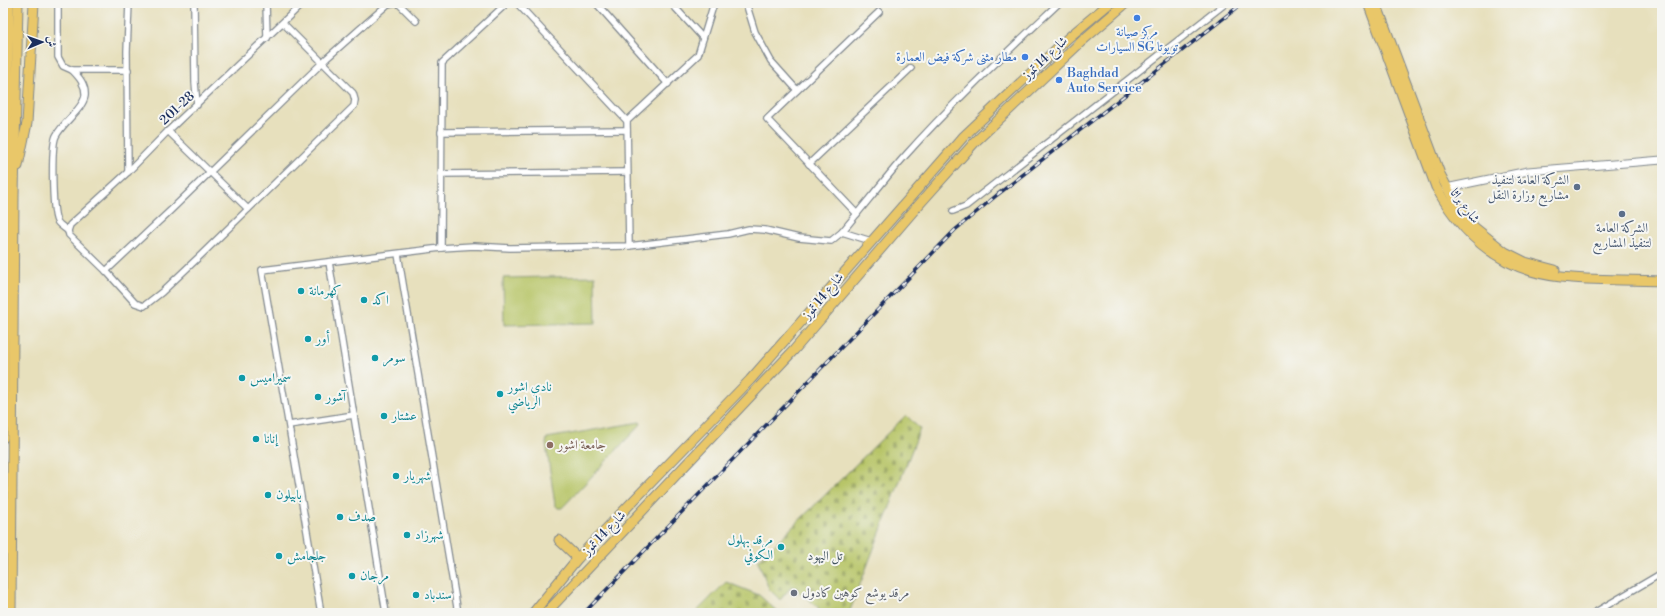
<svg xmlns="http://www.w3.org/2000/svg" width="1665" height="616" font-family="'Libre Bodoni',Amiri,serif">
<defs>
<pattern id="cemetery-stones" width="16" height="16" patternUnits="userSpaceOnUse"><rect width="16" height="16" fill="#b7c567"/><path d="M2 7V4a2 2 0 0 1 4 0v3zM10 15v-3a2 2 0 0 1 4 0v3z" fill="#94a058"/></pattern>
</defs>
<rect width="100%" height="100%" fill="#f6f6f2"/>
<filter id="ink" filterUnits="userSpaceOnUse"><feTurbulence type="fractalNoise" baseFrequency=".025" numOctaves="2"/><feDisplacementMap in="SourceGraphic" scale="8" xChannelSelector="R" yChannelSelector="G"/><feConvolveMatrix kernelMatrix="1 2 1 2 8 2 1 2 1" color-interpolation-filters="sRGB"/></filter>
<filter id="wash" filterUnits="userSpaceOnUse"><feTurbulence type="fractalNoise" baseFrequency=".012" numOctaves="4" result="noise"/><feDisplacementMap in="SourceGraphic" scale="16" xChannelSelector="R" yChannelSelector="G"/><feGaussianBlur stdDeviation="0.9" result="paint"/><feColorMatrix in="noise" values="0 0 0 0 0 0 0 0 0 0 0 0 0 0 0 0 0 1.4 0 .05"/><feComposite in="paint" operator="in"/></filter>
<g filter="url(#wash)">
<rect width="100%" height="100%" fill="#e7e0bd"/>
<g fill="#b7c567" stroke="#697a62">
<path d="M 595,276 L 596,323 L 504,325 L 503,278 Z"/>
<path d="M 640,422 L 641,424 L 562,508 L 558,508 L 555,505 L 546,444 L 547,438 Z"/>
</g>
<g fill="url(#cemetery-stones)" stroke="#697a62">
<path d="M 906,415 L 920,429 L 849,613 L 816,613 L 819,608 L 792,586 L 780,600 L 769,589 L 758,561 Z"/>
<path d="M 726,582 L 759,595 L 779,613 L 695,613 Z"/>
</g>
</g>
<g filter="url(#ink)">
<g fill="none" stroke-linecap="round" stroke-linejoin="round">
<defs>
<g id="minor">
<path d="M 58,3 L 58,57 L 63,66 L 72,70 L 128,70"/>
<path d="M 194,3 L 195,82 L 197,105"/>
<path d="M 266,3 L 267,38"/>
<path d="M 398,3 L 416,21"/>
<path d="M 517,3 L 627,121 L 629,246"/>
<path d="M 596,3 L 668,84"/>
<path d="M 671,3 L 703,38"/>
<path d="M 746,3 L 755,32 L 771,61 L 797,90"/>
<path d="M 72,70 C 79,77 86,85 85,96 C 83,109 63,122 56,136 C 51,146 52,210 57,221 C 59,225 65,228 68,231 L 69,235 L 106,271 L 135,303 L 144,306 L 162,292 L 201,255 L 354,106 L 355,100 L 353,93 L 283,23"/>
<path d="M 627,121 L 698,55 L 714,3"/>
<path d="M 168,131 L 248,209"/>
<path d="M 441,132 L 627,130"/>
<path d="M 809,164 L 911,68"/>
<path d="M 128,172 L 127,51 L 129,3"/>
<path d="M 441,174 L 627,172"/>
<path d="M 953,211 L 966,206 L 1226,3"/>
<path d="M 857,214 L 767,119 L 879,12"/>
<path d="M 68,231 L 70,225 L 128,172 L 168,131 L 303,3"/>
<path d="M 842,232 L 871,241"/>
<path d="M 441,248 L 442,63 L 507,3"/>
<path d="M 398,254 L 458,613"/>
<path d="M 329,262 L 386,613"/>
<path d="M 106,271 L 171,210 L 327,58 L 388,4 L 393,3"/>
<path d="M 289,425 L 354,415"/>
<path d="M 321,613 L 262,270 L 441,248 L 474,246 L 510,248 L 629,246 L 728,234 L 749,229 L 765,230 L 799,238 L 831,241 L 842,232 C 863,207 883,181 904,157 C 952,103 1006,53 1059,3"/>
<path d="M 1594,613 L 1662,573"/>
<path d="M 1661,613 L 1662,612"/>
</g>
<path id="tertiary" d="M 1446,188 L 1528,171 L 1662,160"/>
<g id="primary">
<path d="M 1368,3 L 1436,187 C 1463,237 1503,271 1561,277 C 1595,281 1629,279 1662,281"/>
<path d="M 1376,3 L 1440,174 L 1454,201 L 1474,227 L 1505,252 L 1525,262 L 1555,270"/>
<path d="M 18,166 L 27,123 L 34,3"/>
<path d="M 3,438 L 9,3"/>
<path d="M 559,540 L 578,558"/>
<path d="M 11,613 L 14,195 L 18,3"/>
<path d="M 533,613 L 578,558 L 750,380 L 964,136 L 1068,38 L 1110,3"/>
<path d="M 546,613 L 794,350 L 916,208 L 975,142 L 1082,41 L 1126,3"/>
</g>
</defs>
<use href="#minor" stroke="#81888e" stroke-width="8"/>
<use href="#tertiary" stroke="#81888e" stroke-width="9"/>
<use href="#primary" stroke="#81888e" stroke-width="11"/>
<use href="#minor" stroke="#fff" stroke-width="5.5"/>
<use href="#tertiary" stroke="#fff" stroke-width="7"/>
<use href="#primary" stroke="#e9c769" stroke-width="9"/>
<defs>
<path id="rail" d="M 584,613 L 955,230 L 997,195 L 1243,3"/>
</defs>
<use href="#rail" stroke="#1b2f5e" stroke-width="3.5"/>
<use href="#rail" stroke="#f6f6f2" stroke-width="2" stroke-dasharray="6" stroke-linecap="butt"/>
</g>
</g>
<g fill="#3f7fe0" stroke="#f6f6f2" stroke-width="1.5">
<circle cx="1137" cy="18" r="4"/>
<circle cx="1025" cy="57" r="4"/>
<circle cx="1059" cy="80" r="4"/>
</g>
<g fill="#5c6f8a" stroke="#f6f6f2" stroke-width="1.5">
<circle cx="1577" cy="187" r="4"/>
<circle cx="1622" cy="214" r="4"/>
</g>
<g fill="#0f9aa8" stroke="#f6f6f2" stroke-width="1.5">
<circle cx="301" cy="291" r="4"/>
<circle cx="364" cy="300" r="4"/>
<circle cx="308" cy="339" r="4"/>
<circle cx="375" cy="358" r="4"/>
<circle cx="242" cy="378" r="4"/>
<circle cx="500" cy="394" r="4"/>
<circle cx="318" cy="397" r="4"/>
<circle cx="384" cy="416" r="4"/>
<circle cx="256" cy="439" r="4"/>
<circle cx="396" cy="476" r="4"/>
<circle cx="268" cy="495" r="4"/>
<circle cx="340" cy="517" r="4"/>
<circle cx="407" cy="535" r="4"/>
<circle cx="781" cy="547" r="4"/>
<circle cx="279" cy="556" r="4"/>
<circle cx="352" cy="576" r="4"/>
<circle cx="416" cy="595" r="4"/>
</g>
<circle fill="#8d6e63" stroke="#f6f6f2" stroke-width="1.5" cx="550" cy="445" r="4"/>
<circle fill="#6b7280" stroke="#f6f6f2" stroke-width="1.5" cx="794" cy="593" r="4"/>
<g text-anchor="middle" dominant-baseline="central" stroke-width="4" stroke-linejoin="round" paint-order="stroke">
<g font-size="13" fill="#366cbe" stroke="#f6f6f2">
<text x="1137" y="32">مركز صيانة<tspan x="1137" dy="15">السيارات SG تويوتا</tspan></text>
<text x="1017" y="57" text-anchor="end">مطار مثنى شركة فيض العمارة</text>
<text x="1067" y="73" text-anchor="start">Baghdad<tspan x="1067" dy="15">Auto Service</tspan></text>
</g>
<g font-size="13" fill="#1b2f5e" stroke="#f6f6f2">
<text transform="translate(1045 58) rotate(-43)">شارع 14 تموز</text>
<text transform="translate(177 108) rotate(-43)">201-28</text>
<text transform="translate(1465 206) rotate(53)">شارع براثا</text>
<text transform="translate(823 296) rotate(-50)">شارع 14 تموز</text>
<text transform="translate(604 533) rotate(-46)">شارع 14 تموز</text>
</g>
<g font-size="13" fill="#4e5e75" stroke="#f6f6f2" text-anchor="end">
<text x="1569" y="180">الشركة العامة لتنفيذ<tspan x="1569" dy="15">مشاريع وزارة النقل</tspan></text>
<text x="1622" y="228" text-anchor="middle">الشركة العامة<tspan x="1622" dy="15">لتنفيذ المشاريع</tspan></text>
</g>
<g font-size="13" fill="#0d838f" stroke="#f6f6f2" text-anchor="start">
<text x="309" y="291">كهرمانة</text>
<text x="372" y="300">اكد</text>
<text x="316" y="339">أور</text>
<text x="383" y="358">سومر</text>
<text x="250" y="378">سميراميس</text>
<text x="508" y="387">نادي اشور<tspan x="508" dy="15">الرياضي</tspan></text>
<text x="326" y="397">آشور</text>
<text x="392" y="416">عشتار</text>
<text x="264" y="439">إنانا</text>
<text x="404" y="476">شهريار</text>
<text x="276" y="495">بابيلون</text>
<text x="348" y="517">صدف</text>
<text x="415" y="535">شهرزاد</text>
<text x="773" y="540" text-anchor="end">مرقد بهلول<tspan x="773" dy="15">الكوفي</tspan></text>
<text x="287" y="556">جلجامش</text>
<text x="360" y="576">مرجان</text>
<text x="424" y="595">سندباد</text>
</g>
<g font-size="13" fill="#785e54" stroke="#f6f6f2" text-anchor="start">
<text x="558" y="445">جامعة اشور</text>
</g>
<g font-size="13" fill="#425460" stroke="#f6f6f2">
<text x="825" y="556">تل اليهود</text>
</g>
<g font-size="13" fill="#5b616d" stroke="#f6f6f2" text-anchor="start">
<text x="802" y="593">مرقد يوشع كوهين كادول</text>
</g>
</g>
<rect width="1665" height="616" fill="none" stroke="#f6f6f2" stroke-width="16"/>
<g transform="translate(42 42) rotate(88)" stroke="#f6f6f2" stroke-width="3" paint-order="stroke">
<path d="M0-3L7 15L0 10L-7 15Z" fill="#1b2f5e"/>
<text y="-6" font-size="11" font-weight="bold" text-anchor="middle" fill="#1b2f5e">ش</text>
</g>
</svg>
